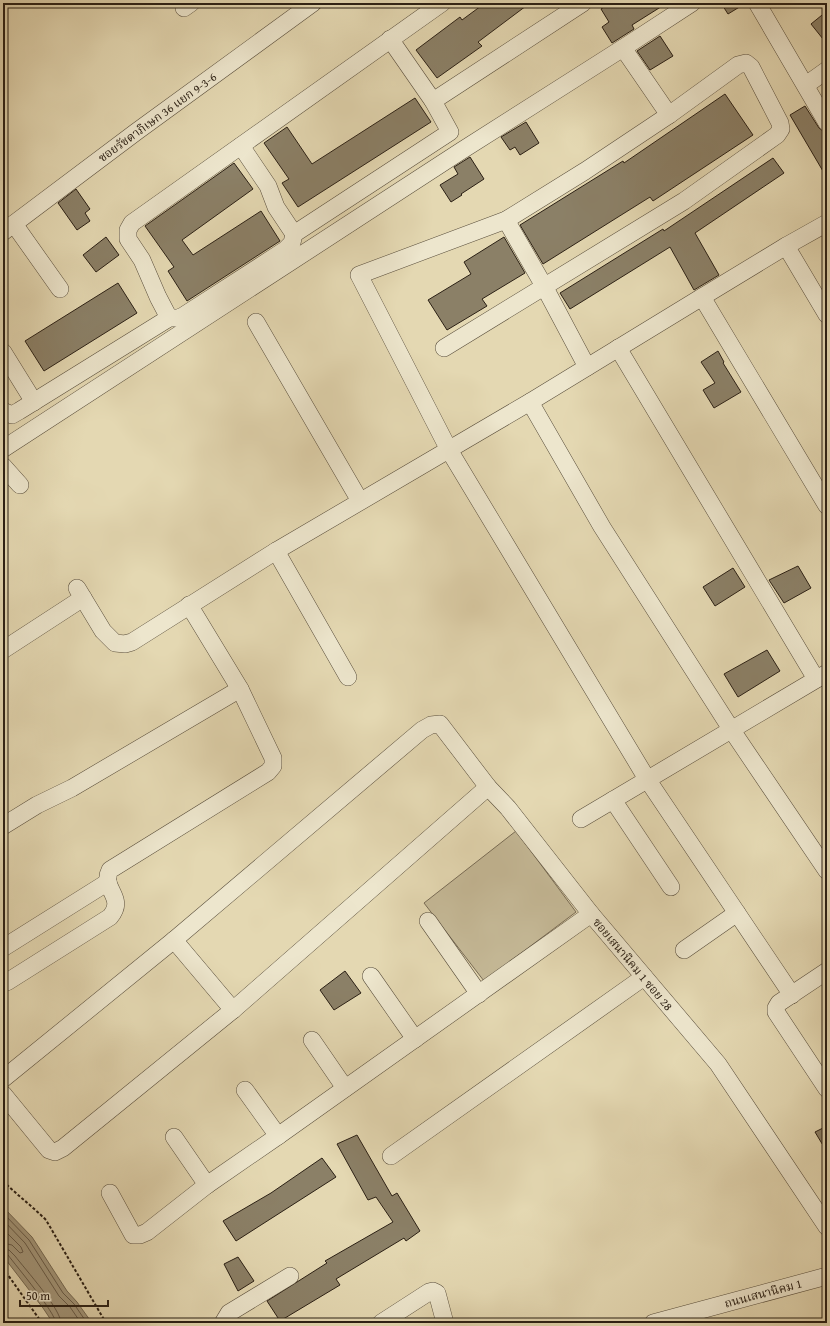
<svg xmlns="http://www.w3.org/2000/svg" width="830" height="1326" font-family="'Gentium Book Plus','Noto Serif Thai',serif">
<rect width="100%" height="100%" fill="#e4d8b2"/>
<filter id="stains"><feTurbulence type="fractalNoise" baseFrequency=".005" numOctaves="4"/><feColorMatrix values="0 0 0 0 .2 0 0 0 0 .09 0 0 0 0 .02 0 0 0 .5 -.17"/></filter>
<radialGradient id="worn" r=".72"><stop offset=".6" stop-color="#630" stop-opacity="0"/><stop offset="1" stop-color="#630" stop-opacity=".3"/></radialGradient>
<path fill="#c5b997" stroke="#786c56" d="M 516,831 L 576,912 L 484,981 L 424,903 Z"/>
<path fill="#a5997d" stroke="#746953" d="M 3,1207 L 32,1237 L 67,1291 L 77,1302 L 92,1323 L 53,1323 L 43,1308 L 3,1256 Z"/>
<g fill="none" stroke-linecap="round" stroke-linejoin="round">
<g stroke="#685c49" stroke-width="1">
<path d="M 3,1213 L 29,1240 L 63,1293 L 74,1304 L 87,1323"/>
<path d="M 3,1220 L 25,1243 L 59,1296 L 70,1307 L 81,1323"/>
<path d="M 3,1229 L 21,1247 L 23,1252 L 20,1253 L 12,1245 L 3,1243"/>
<path d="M 3,1249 L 9,1250 L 15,1256 C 25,1269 61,1309 61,1323"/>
<path d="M 3,1254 L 8,1255 C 17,1267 55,1312 56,1323"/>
</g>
</g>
<g fill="#8b8067" stroke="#2b2015">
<path d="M 485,3 L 530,3 L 478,42 L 482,46 L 437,78 L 416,50 L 460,17 L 462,20 Z"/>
<path d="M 610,3 L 667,3 L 632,25 L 634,29 L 612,43 L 602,27 L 609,22 L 601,9 Z"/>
<path d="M 721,3 L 746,3 L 728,14 Z"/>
<path d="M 827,11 L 827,44 L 811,24 Z"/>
<path d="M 660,36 L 673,56 L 650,70 L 637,51 Z"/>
<path d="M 725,94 L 753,135 L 653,201 L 650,197 L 543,264 L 520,225 L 623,161 L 624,163 Z"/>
<path d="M 415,98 L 431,122 L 298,207 L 282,183 L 289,179 L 264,143 L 287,127 L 312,164 Z"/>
<path d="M 805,106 L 819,128 L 827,134 L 827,178 L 790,115 Z"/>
<path d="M 526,122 L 539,143 L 520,155 L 515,147 L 510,150 L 501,137 Z"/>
<path d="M 470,157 L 484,179 L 461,194 L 462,195 L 451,202 L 440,185 L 458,174 L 454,167 Z"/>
<path d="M 773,158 L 784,173 L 695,233 L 719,275 L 694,290 L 670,247 L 570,309 L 560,293 L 663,229 L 664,231 Z"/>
<path d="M 234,163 L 253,189 L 182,240 L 193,255 L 261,211 L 280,241 L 187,301 L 168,271 L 174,267 L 145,226 Z"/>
<path d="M 76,189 L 90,209 L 85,213 L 90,221 L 77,230 L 58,203 Z"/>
<path d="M 106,237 L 119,255 L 96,272 L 83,255 Z"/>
<path d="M 504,237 L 525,273 L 482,299 L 487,306 L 447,330 L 428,300 L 471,274 L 464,262 Z"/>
<path d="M 118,283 L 137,313 L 44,371 L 25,341 Z"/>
<path d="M 718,351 L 724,362 L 723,363 L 741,392 L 714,408 L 703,390 L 715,383 L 701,362 Z"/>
<path d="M 798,566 L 811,588 L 784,603 L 769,580 Z"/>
<path d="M 733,568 L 745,587 L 715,606 L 703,587 Z"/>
<path d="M 767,650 L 780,671 L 738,697 L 724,674 Z"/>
<path d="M 345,971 L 361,993 L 334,1010 L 320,990 Z"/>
<path d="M 827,1126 L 827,1152 L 815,1132 Z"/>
<path d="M 357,1135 L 392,1196 L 397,1193 L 420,1231 L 406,1241 L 404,1238 L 336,1279 L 340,1285 L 280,1321 L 267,1301 L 327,1263 L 325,1261 L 393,1222 L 376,1197 L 368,1200 L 337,1144 Z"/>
<path d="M 322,1158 L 336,1177 L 236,1241 L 223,1221 L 271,1193 Z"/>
<path d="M 238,1257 L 254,1281 L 238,1291 L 224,1264 Z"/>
</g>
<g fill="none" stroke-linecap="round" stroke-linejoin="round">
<defs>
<g id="minor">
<path d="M 757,3 L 827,123"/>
<path d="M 184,8 L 191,3"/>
<path d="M 390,39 L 433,101 L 583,3"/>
<path d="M 623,48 L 669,115"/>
<path d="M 806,85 L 827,70"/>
<path d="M 241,146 L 268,186 L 276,207 L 294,234"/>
<path d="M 506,220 L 544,286 L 587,367"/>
<path d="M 14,224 L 60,289"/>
<path d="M 3,232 L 136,132 L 313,3"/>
<path d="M 786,246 L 827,315"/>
<path d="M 702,297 L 827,506"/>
<path d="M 169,318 L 158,297 L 142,260 L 128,239 L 128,230 L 132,223 L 442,3"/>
<path d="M 256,322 L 360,501"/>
<path d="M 444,348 L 684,201 L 777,135 L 781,129 L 780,123 L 751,67 L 746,63 L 738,65 L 669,115 L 585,171 L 506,220 L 359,275 L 449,450 L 647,779 L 792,995"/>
<path d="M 618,348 L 816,679"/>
<path d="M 3,352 L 34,402"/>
<path d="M 530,402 L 602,527 L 731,729 L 827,871"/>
<path d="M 3,411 L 12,415 L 19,411 L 169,318 L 178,318 L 183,316 L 285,250 L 292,243 L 294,234 L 450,132 L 433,101"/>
<path d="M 3,449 L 461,151 L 623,48 L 692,3"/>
<path d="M 3,466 L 20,485"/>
<path d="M 276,551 L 348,677"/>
<path d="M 77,588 L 103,631 L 115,643 L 125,644 L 132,642 L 276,551 L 530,402 L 702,297 L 786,246 L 827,223"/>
<path d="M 3,650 L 83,598"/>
<path d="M 613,800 L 671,887"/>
<path d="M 581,819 L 827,673"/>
<path d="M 3,826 L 37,805 L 72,788 L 240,689"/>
<path d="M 428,921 L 479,994"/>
<path d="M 174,940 L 233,1010"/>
<path d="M 3,948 L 108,882"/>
<path d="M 684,950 L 737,913"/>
<path d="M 827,971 L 779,1003 L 776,1008 L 776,1012 L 827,1089"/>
<path d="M 371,976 L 415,1039"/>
<path d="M 7,982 L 110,917 C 127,897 100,889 110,870 L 268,772 L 273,766 L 273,758 L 240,689 L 189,605"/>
<path d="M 312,1040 L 345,1088"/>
<path d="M 3,1079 L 174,940 L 422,730 L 431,725 L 440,724 L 488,787 L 508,808 L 591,914 L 718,1064 L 827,1227"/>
<path d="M 245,1090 L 278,1136"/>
<path d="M 3,1094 L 49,1150 L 55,1152 L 63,1148 L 233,1010 L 488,787"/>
<path d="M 174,1137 L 207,1185"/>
<path d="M 391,1156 L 644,977"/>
<path d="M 110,1193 L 133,1235 L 140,1235 L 147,1232 L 207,1185 L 278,1136 L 591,914"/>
<path d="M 223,1323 L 229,1313 L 290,1276"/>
<path d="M 381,1323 L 429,1292 L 433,1291 L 437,1293 L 445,1323"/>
<path d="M 653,1323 L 827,1276"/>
</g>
</defs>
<use href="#minor" stroke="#594e3c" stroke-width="18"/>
<g stroke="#2b2015" stroke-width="2" stroke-dasharray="3 2" stroke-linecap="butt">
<path d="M 3,1181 C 17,1195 32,1206 46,1220 L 106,1323"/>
<path d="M 3,1268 L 42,1323"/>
</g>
<use href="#minor" stroke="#ede6cd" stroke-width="17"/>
</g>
<g text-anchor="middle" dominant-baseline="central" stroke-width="3.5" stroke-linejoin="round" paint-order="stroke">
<g font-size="12" fill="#2b2015" stroke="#ede6cd">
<text transform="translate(157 117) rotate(-36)">ซอยรัชดาภิเษก 36 แยก 9-3-6</text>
<text transform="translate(633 964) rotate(50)">ซอยเสนานิคม 1 ซอย 28</text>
<text transform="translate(763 1293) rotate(-15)">ถนนเสนานิคม 1</text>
</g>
</g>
<rect width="830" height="1326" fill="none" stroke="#e4d8b2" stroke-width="16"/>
<rect x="4" y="4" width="822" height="1318" fill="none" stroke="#2b2015" stroke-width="2"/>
<rect x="8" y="8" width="814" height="1310" fill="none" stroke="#2b2015"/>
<path d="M20 1300v6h88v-6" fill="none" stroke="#2b2015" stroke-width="2"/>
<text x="26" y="1300" font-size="12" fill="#2b2015" stroke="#ede6cd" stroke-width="3" paint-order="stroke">50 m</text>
<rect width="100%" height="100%" filter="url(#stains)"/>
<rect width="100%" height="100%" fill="url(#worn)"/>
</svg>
